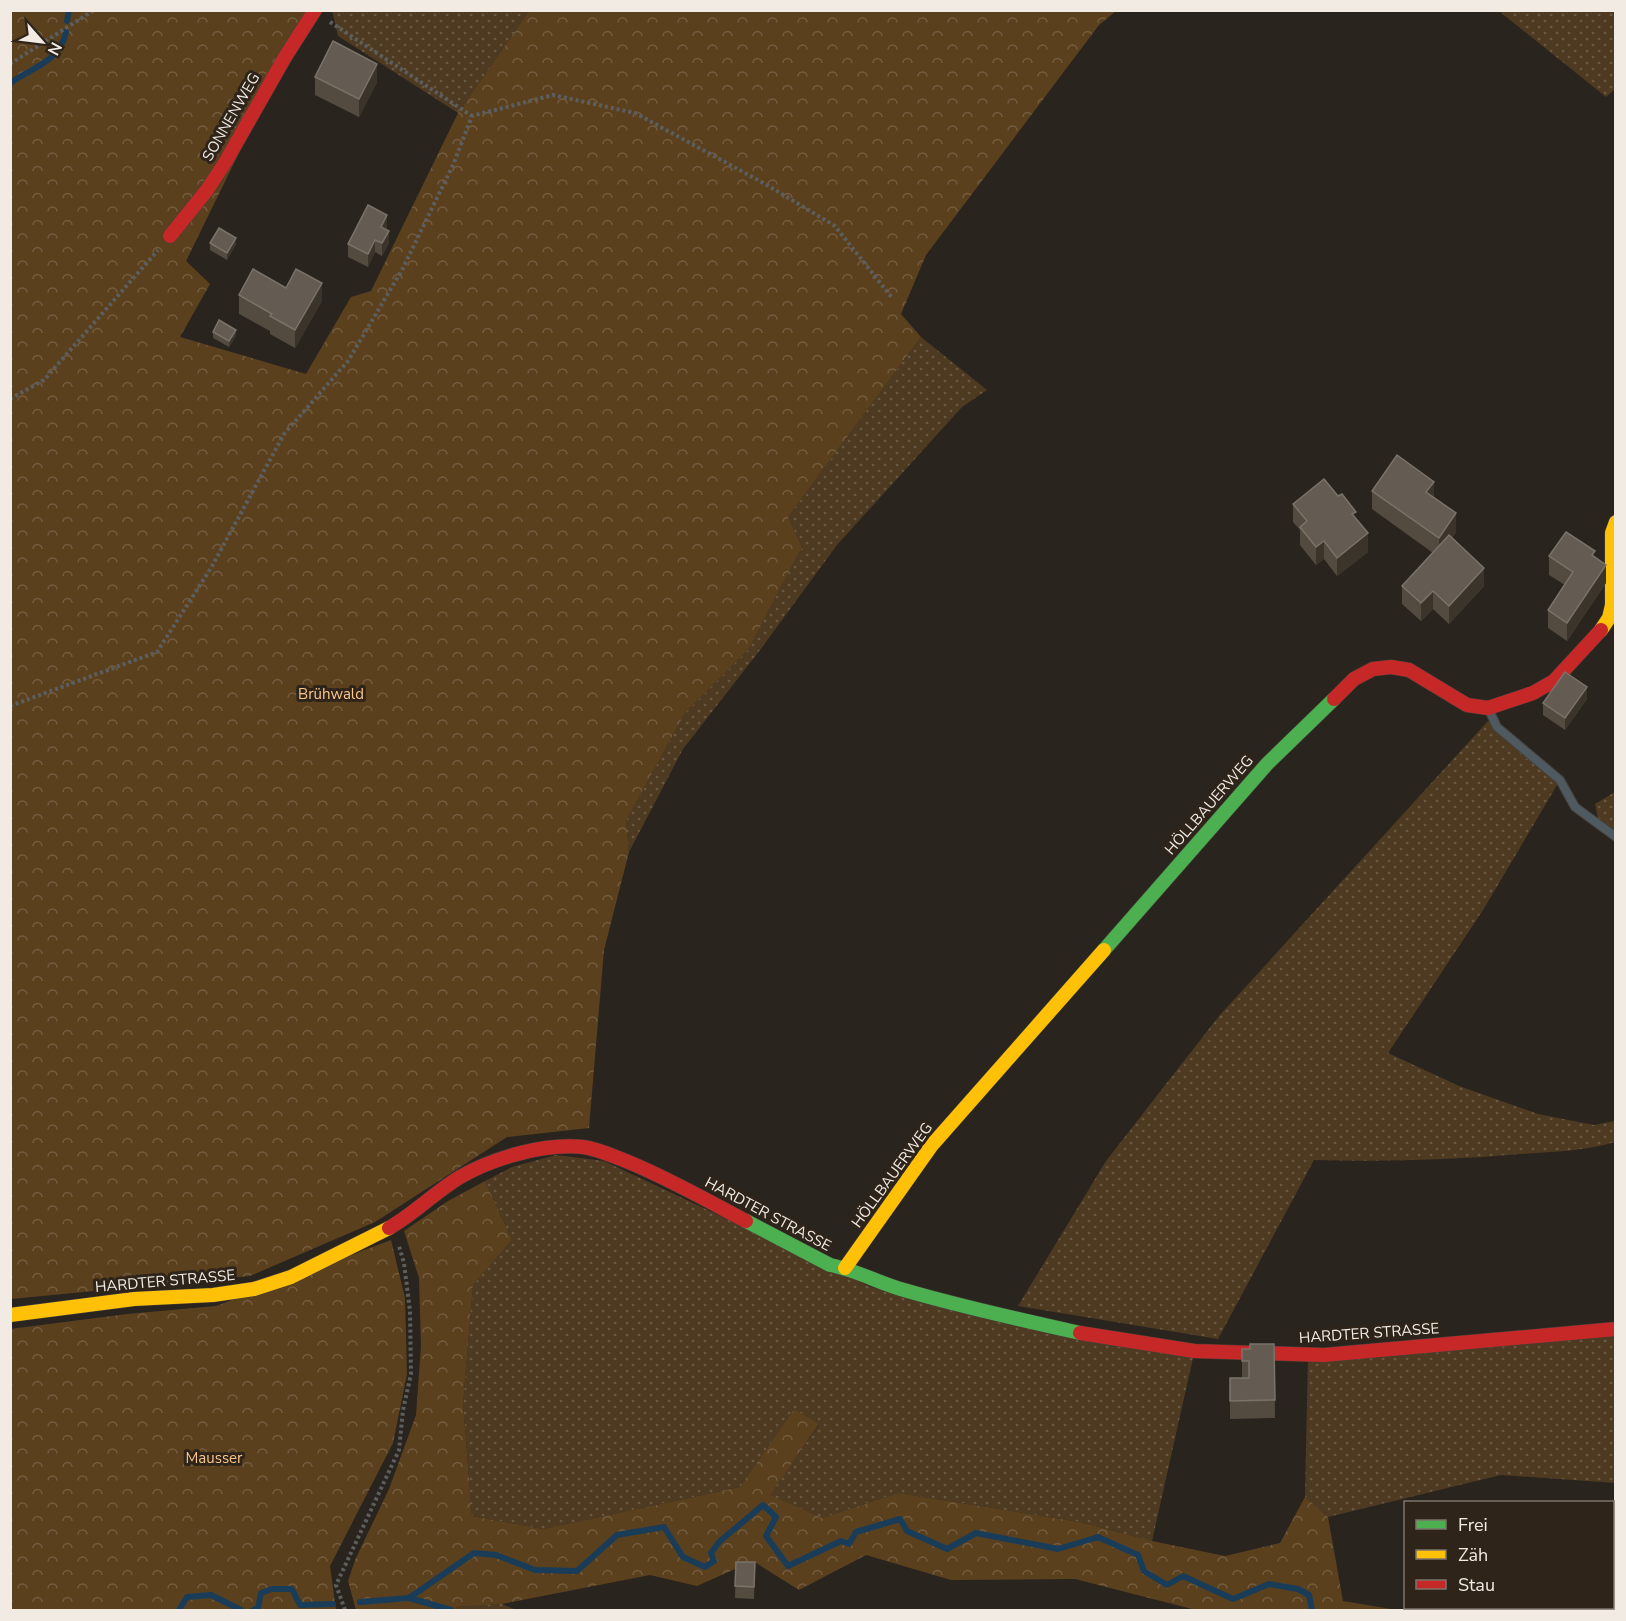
<svg xmlns="http://www.w3.org/2000/svg" width="1626" height="1621" font-family="'Nunito Sans',sans-serif">
<defs>
<pattern id="grass-dots" width="8" height="8" patternUnits="userSpaceOnUse" patternTransform="scale(1.5)"><rect width="8" height="8" fill="#4e3a21"/><path d="M2 2h.1M6 6h.1" fill="none" stroke="#685741" stroke-width="1.8" stroke-linecap="round"/></pattern>
<pattern id="forest-crowns" width="20" height="18" patternUnits="userSpaceOnUse" patternTransform="scale(1.5)"><rect width="20" height="18" fill="#5b401e"/><path d="M2 6a3 3 0 1 1 6 0M12 15a3 3 0 1 1 6 0" fill="none" stroke="#735c3f"/></pattern>
</defs>
<rect width="100%" height="100%" fill="#2a241e"/>
<g fill="url(#grass-dots)">
<path d="M 332,10 L 529,11 L 458,113 L 338,36 Z"/>
<path d="M 1499,11 L 1615,11 L 1615,89 L 1606,97 Z"/>
<path d="M 921,337 L 987,390 L 962,407 L 837,545 L 760,650 L 683,749 L 629,852 L 626,821 L 685,713 L 748,650 L 802,547 L 788,517 Z"/>
<path d="M 1488,721 L 1560,780 L 1483,910 L 1388,1053 L 1459,1086 L 1538,1114 L 1594,1125 L 1615,1121 L 1615,1142 C 1584,1151 1553,1152 1520,1154 C 1452,1160 1383,1162 1314,1160 L 1218,1339 L 1018,1306 L 1106,1161 L 1219,1016 Z"/>
<path d="M 1615,792 L 1615,834 L 1598,819 L 1595,804 Z"/>
<path d="M 556,1155 L 604,1161 L 871,1287 L 1193,1358 L 1152,1541 L 1080,1522 L 898,1493 L 822,1518 L 769,1495 L 819,1425 L 794,1409 L 740,1487 L 543,1529 L 472,1516 L 463,1404 L 473,1285 L 512,1240 L 485,1181 L 512,1167 Z"/>
<path d="M 1615,1332 L 1615,1483 L 1501,1475 L 1328,1517 L 1305,1497 L 1308,1355 Z"/>
<path d="M 502,1604 L 516,1610 L 457,1610 L 456,1607 Z"/>
</g>
<g fill="url(#forest-crowns)">
<path d="M 309,10 L 186,261 L 210,284 L 180,337 L 306,374 L 351,297 L 371,291 L 458,113 L 529,11 L 1116,11 L 1099,25 L 926,255 L 901,314 L 921,337 L 788,517 L 802,547 L 748,650 L 685,713 L 626,821 L 629,852 L 604,950 L 589,1128 L 507,1137 L 375,1222 L 250,1276 L 11,1299 L 11,11 Z"/>
<path d="M 485,1181 L 512,1240 L 473,1285 L 463,1404 L 472,1516 L 543,1529 L 740,1487 L 794,1409 L 819,1424 L 770,1495 L 822,1518 L 898,1493 L 1080,1522 L 1152,1541 L 1225,1556 L 1280,1543 L 1305,1497 L 1328,1517 L 1343,1601 L 1397,1610 L 1196,1610 L 1075,1579 L 951,1580 L 866,1555 L 799,1590 L 753,1561 L 697,1586 L 650,1575 L 502,1604 L 456,1607 L 457,1610 L 356,1610 L 348,1581 L 355,1560 L 389,1489 L 416,1415 L 421,1346 L 419,1278 L 404,1231 L 448,1201 Z"/>
<path d="M 391,1240 L 405,1298 L 407,1374 L 393,1443 L 330,1566 L 336,1610 L 11,1610 L 10,1329 L 127,1314 L 216,1306 Z"/>
</g>
<g fill="none" stroke-linecap="round" stroke-linejoin="round">
<g stroke="#193d58" stroke-width="6">
<path d="M 67,21 L 69,10"/>
<path d="M 10,83 C 32,68 60,61 66,32"/>
<path d="M 409,1598 L 451,1610"/>
<path d="M 360,1602 L 409,1598 L 474,1553 L 496,1555 L 535,1570 L 577,1571 L 617,1535 L 664,1527 L 683,1557 L 705,1567 L 714,1561 L 711,1553 L 719,1542 L 763,1505 L 776,1517 L 766,1536 L 788,1566 L 841,1541 L 849,1544 L 856,1532 L 900,1519 L 907,1531 L 947,1549 L 976,1533 L 1058,1549 L 1098,1537 L 1138,1555 L 1144,1571 L 1167,1585 L 1183,1576 L 1233,1599 L 1269,1584 L 1298,1589 L 1309,1595 L 1312,1610"/>
<path d="M 179,1610 L 187,1597 L 211,1595 L 241,1610"/>
<path d="M 253,1610 L 258,1608 L 261,1593 L 272,1589 L 292,1589 L 300,1605 L 333,1604"/>
</g>
<defs>
<path id="lane" d="M 1489,710 L 1497,727 L 1560,780 L 1575,807 L 1616,837"/>
<g id="fast">
<path d="M 1104,950 L 1267,764 L 1334,699"/>
<path d="M 746,1221 L 830,1265 C 856,1270 879,1283 904,1290 C 962,1307 1021,1320 1080,1333"/>
</g>
<g id="slow">
<path d="M 1601,630 L 1609,618 L 1612,605 L 1612,533 L 1616,522"/>
<path d="M 845,1268 L 932,1145 L 1104,950"/>
<path d="M 10,1315 L 134,1299 L 213,1295 L 254,1289 L 291,1277 L 389,1228"/>
</g>
<g id="jam">
<path d="M 170,236 L 207,190 L 226,161 L 285,57 L 315,10"/>
<path d="M 1334,699 L 1354,679 L 1373,669 L 1391,667 L 1409,670 L 1467,705 L 1488,708 L 1533,693 L 1554,681 L 1601,630"/>
<path d="M 389,1228 C 414,1214 435,1192 460,1177 C 493,1158 544,1143 583,1147 C 598,1149 613,1156 626,1161 C 668,1178 706,1200 746,1221"/>
<path d="M 1080,1333 L 1194,1351 L 1324,1355 L 1616,1329"/>
</g>
</defs>
<use href="#lane" stroke="#45403b" stroke-width="10"/>
<use href="#fast" stroke="#45403b" stroke-width="15"/>
<use href="#slow" stroke="#45403b" stroke-width="15"/>
<use href="#jam" stroke="#45403b" stroke-width="15"/>
<g stroke="#5c5f5f" stroke-width="4" stroke-dasharray="3 3" stroke-linecap="butt">
<path d="M 330,22 L 472,116"/>
<path d="M 10,64 L 94,10"/>
<path d="M 10,399 L 44,380 L 158,250"/>
<path d="M 10,706 L 157,652 L 211,568 L 284,434 L 348,361 L 402,270 L 453,165 L 472,116 L 553,95 L 635,113 L 767,185 L 835,226 L 893,299"/>
<path d="M 345,1610 L 336,1585 L 399,1450 L 403,1410 L 411,1374 L 410,1311 L 404,1263 L 399,1246"/>
</g>
<use href="#lane" stroke="#4f5960" stroke-width="8"/>
<use href="#fast" stroke="#4caf50" stroke-width="14"/>
<use href="#slow" stroke="#ffc107" stroke-width="14"/>
<use href="#jam" stroke="#c62828" stroke-width="14"/>
</g>
<g fill="#534b40">
<path d="M 315,77 L 377,82 L 359,117 L 315,95 Z"/>
<path d="M 387,227 L 386,230 L 389,243 L 382,256 L 375,252 L 368,267 L 348,257 L 348,244 Z"/>
<path d="M 210,243 L 236,244 L 227,260 L 210,250 Z"/>
<path d="M 286,288 L 322,301 L 295,348 L 270,334 L 270,331 L 239,314 L 239,295 Z"/>
<path d="M 213,332 L 236,336 L 229,347 L 213,338 Z"/>
<path d="M 1372,491 L 1456,532 L 1452,538 L 1484,586 L 1449,624 L 1433,609 L 1421,621 L 1402,604 L 1402,586 L 1433,553 L 1372,509 Z"/>
<path d="M 1293,504 L 1356,519 L 1368,552 L 1337,576 L 1324,559 L 1316,565 L 1300,545 L 1300,530 L 1293,522 Z"/>
<path d="M 1549,556 L 1595,557 L 1606,583 L 1567,641 L 1548,628 L 1548,610 L 1565,585 L 1549,575 Z"/>
<path d="M 1587,699 L 1565,730 L 1543,715 L 1543,703 Z"/>
<path d="M 1274,1344 L 1275,1418 L 1230,1419 L 1230,1378 L 1242,1378 L 1242,1349 L 1250,1349 Z"/>
<path d="M 736,1562 L 755,1562 L 754,1599 L 735,1598 Z"/>
</g>
<g fill="#3b342b">
<path d="M 377,64 L 377,82 L 359,117 L 359,99 Z"/>
<path d="M 387,215 L 387,227 L 381,239 L 381,227 Z"/>
<path d="M 389,231 L 389,243 L 382,256 L 382,243 Z"/>
<path d="M 236,238 L 236,244 L 227,260 L 227,253 Z"/>
<path d="M 375,240 L 375,252 L 368,267 L 368,254 Z"/>
<path d="M 322,283 L 322,301 L 295,348 L 295,330 Z"/>
<path d="M 236,330 L 236,336 L 229,347 L 229,341 Z"/>
<path d="M 1434,482 L 1434,500 L 1426,492 Z"/>
<path d="M 1456,513 L 1456,532 L 1439,556 L 1439,538 Z"/>
<path d="M 1368,533 L 1368,552 L 1337,576 L 1337,558 Z"/>
<path d="M 1324,541 L 1324,559 L 1316,565 L 1316,547 Z"/>
<path d="M 1606,565 L 1606,583 L 1567,641 L 1567,623 Z"/>
<path d="M 1484,568 L 1484,586 L 1449,624 L 1449,606 Z"/>
<path d="M 1433,591 L 1433,609 L 1421,621 L 1421,603 Z"/>
<path d="M 1587,687 L 1587,699 L 1565,730 L 1565,718 Z"/>
</g>
<g fill="#645c52" stroke="#7a7369" stroke-width="1.5">
<path d="M 333,41 L 377,64 L 359,99 L 315,77 Z"/>
<path d="M 368,205 L 387,215 L 381,227 L 389,231 L 382,243 L 375,240 L 368,254 L 348,244 Z"/>
<path d="M 219,228 L 236,238 L 227,253 L 210,243 Z"/>
<path d="M 253,269 L 286,288 L 296,269 L 322,283 L 295,330 L 270,316 L 272,314 L 239,295 Z"/>
<path d="M 219,320 L 236,330 L 229,341 L 213,332 Z"/>
<path d="M 1397,455 L 1434,482 L 1426,492 L 1456,513 L 1439,538 L 1372,491 Z"/>
<path d="M 1324,479 L 1338,496 L 1342,494 L 1356,512 L 1352,514 L 1368,533 L 1337,558 L 1324,541 L 1316,547 L 1300,527 L 1307,521 L 1293,504 Z"/>
<path d="M 1566,532 L 1595,551 L 1592,555 L 1606,565 L 1567,623 L 1548,610 L 1573,572 L 1549,556 Z"/>
<path d="M 1449,535 L 1484,568 L 1449,606 L 1433,591 L 1421,603 L 1402,586 Z"/>
<path d="M 1565,672 L 1587,687 L 1565,718 L 1543,703 Z"/>
<path d="M 1250,1344 L 1274,1344 L 1275,1400 L 1230,1401 L 1230,1378 L 1249,1378 L 1249,1361 L 1242,1361 L 1242,1349 L 1250,1349 Z"/>
<path d="M 736,1562 L 755,1562 L 754,1587 L 735,1586 Z"/>
</g>
<g text-anchor="middle" dominant-baseline="central" stroke-width="6" stroke-linejoin="round" paint-order="stroke">
<g font-size="15" fill="#f1ebe4" stroke="#2e241a">
<text transform="translate(231 117) rotate(-60)">SONNENWEG</text>
<text transform="translate(1209 805) rotate(-49)">HÖLLBAUERWEG</text>
<text transform="translate(892 1175) rotate(-54)">HÖLLBAUERWEG</text>
<text transform="translate(768 1214) rotate(28)">HARDTER STRASSE</text>
<text transform="translate(165 1281) rotate(-5)">HARDTER STRASSE</text>
<text transform="translate(1369 1333) rotate(-4)">HARDTER STRASSE</text>
</g>
<g font-size="15" fill="#fcc68a" stroke="#2e241a">
<text x="331" y="694">Brühwald</text>
<text x="214" y="1458">Mausser</text>
</g>
</g>
<rect width="1626" height="1621" fill="none" stroke="#f1ebe4" stroke-width="24"/>
<rect x="1404" y="1501" width="210" height="108" fill="#2e241a" stroke="#7c746b" stroke-width="1.5"/>
<rect x="1416" y="1520" width="30" height="9" fill="#4caf50" stroke="#7c746b" stroke-width="1.5"/>
<text x="1458" y="1531" font-size="18" fill="#f1ebe4">Frei</text>
<rect x="1416" y="1550" width="30" height="9" fill="#ffc107" stroke="#7c746b" stroke-width="1.5"/>
<text x="1458" y="1561" font-size="18" fill="#f1ebe4">Zäh</text>
<rect x="1416" y="1580" width="30" height="9" fill="#c62828" stroke="#7c746b" stroke-width="1.5"/>
<text x="1458" y="1591" font-size="18" fill="#f1ebe4">Stau</text>
<g transform="translate(42 42) rotate(118)" stroke="#2e241a" stroke-width="4.5" paint-order="stroke">
<path d="M0-4.5L10 22L0 15L-10 22Z" fill="#f1ebe4"/>
<text y="-9" font-size="16" font-weight="bold" text-anchor="middle" fill="#f1ebe4">N</text>
</g>
</svg>
